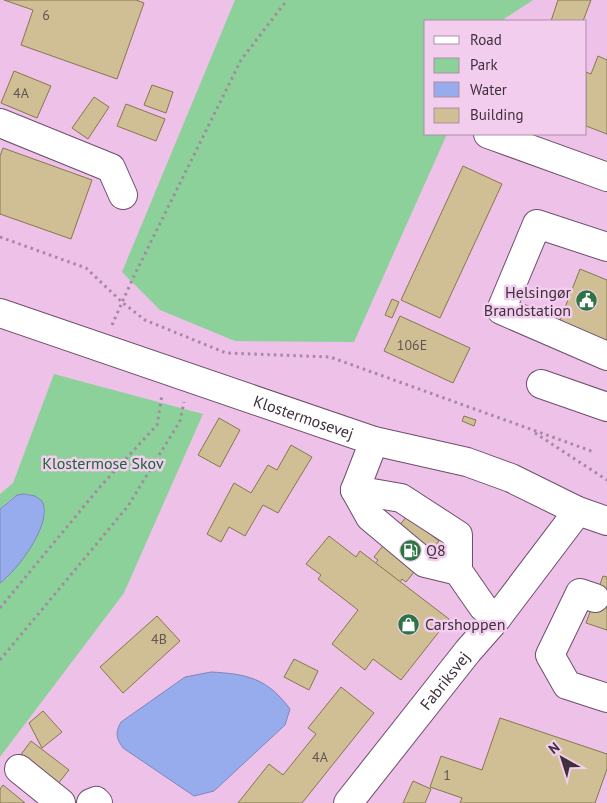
<svg xmlns="http://www.w3.org/2000/svg" width="607" height="803" font-family="'PT Sans',sans-serif">
<rect width="100%" height="100%" fill="#f3cdee"/>
<path fill="#edc1e8" fill-rule="evenodd" d="M 0,0 L 607,0 L 607,803 L 0,803 L 0,757 L 124,593 L 203,414 L 54,374 L 13,483 L 0,494 ZM 426,21 L 586,21 L 586,134 L 426,134 Z"/>
<g fill="#8bd199">
<path d="M 235,0 L 533,0 L 501,21 L 426,21 L 426,134 L 447,134 L 354,342 L 235,341 L 160,310 L 122,272 Z"/>
<path d="M 54,374 L 203,414 L 124,593 L 0,757 L 0,583 L 7,578 L 45,513 C 46,499 30,490 16,496 C 10,499 5,504 0,509 L 0,494 L 13,483 Z"/>
</g>
<g fill="#97acec" stroke="#7d87b8">
<path d="M 24,494 L 35,496 L 42,501 C 54,522 17,571 0,583 L 0,509 L 17,495 Z"/>
<path d="M 211,672 C 247,674 267,678 290,709 L 285,725 L 214,791 L 194,796 L 123,748 C 116,738 115,733 121,722 L 185,677 Z"/>
</g>
<g fill="#d0bf94" stroke="#86774e">
<path d="M 4,0 L 136,0 L 144,3 L 117,79 L 21,45 L 33,10 Z"/>
<path d="M 558,0 L 591,0 L 583,21 L 551,21 Z"/>
<path d="M 598,56 L 607,60 L 607,134 L 586,126 L 586,72 L 591,74 Z"/>
<path d="M 14,71 L 51,86 L 37,118 L 1,103 Z"/>
<path d="M 152,85 L 173,92 L 166,113 L 144,105 Z"/>
<path d="M 94,97 L 109,107 L 88,139 L 72,128 Z"/>
<path d="M 126,104 L 165,119 L 156,141 L 117,126 Z"/>
<path d="M 3,148 L 92,180 L 71,239 L 0,214 L 0,156 Z"/>
<path d="M 463,166 L 502,184 L 440,318 L 401,300 Z"/>
<path d="M 580,269 L 607,280 L 607,341 L 559,323 Z"/>
<path d="M 392,299 L 399,302 L 392,318 L 385,315 Z"/>
<path d="M 400,316 L 470,348 L 453,383 L 384,351 Z"/>
<path d="M 464,416 L 476,420 L 474,426 L 462,421 Z"/>
<path d="M 219,418 L 240,430 L 220,467 L 198,455 Z"/>
<path d="M 291,445 L 312,457 L 278,513 L 263,505 L 245,536 L 229,527 L 221,542 L 207,534 L 234,483 L 251,493 L 268,465 L 277,470 Z"/>
<path d="M 407,516 L 439,541 L 406,582 L 402,579 L 396,588 L 371,568 L 378,560 L 374,557 Z"/>
<path d="M 329,536 L 356,557 L 360,551 L 449,619 L 401,680 L 373,659 L 365,670 L 332,644 L 358,610 L 318,579 L 321,575 L 306,564 Z"/>
<path d="M 603,576 L 607,577 L 607,630 L 586,623 Z"/>
<path d="M 157,616 L 180,641 L 123,693 L 100,667 Z"/>
<path d="M 294,659 L 318,671 L 309,690 L 284,677 Z"/>
<path d="M 341,687 L 374,713 L 302,803 L 238,803 L 269,764 L 283,775 L 316,734 L 308,728 Z"/>
<path d="M 43,711 L 62,732 L 42,748 L 29,723 Z"/>
<path d="M 500,718 L 607,754 L 607,769 L 595,803 L 460,803 L 462,798 L 430,787 L 441,756 L 482,770 Z"/>
<path d="M 31,741 L 69,770 L 53,790 L 16,761 Z"/>
<path d="M 413,781 L 431,789 L 425,803 L 403,803 Z"/>
<path d="M 3,785 L 25,803 L 0,803 L 0,789 Z"/>
</g>
<g fill="none" stroke-linecap="round" stroke-linejoin="round">
<defs>
<g id="minor">
<path d="M 0,123 L 111,168 L 123,195"/>
<path d="M 488,134 L 607,177"/>
<path d="M 607,247 L 537,224 L 501,310 L 607,356"/>
<path d="M 541,384 L 607,407"/>
<path d="M 355,490 L 401,498 L 458,535 L 458,571 L 483,607 L 497,618"/>
<path d="M 355,490 L 370,517 L 425,563 L 458,571"/>
<path d="M 355,490 L 374,441"/>
<path d="M 595,598 L 580,593 L 550,655 L 567,685 L 607,698"/>
<path d="M 19,769 L 61,803"/>
<path d="M 91,803 L 96,801 L 98,803"/>
<path id="s1" d="M 348,803 L 468,651 L 497,618 L 578,511"/>
</g>
<g id="major">
<path id="s2" d="M 0,313 L 374,441 L 467,462 L 511,478 L 578,511 L 607,521"/>
</g>
</defs>
<use href="#minor" stroke="#6e4e6b" stroke-width="30"/>
<use href="#major" stroke="#6e4e6b" stroke-width="30"/>
<g stroke="#a589a2" stroke-width="3" stroke-dasharray="2.5 4" stroke-linecap="butt">
<path d="M 0,237 L 86,268 L 123,303 L 145,320 L 226,353 L 330,357 L 594,452"/>
<path d="M 112,325 L 133,278 L 241,60 L 287,0"/>
<path d="M 535,433 L 607,480"/>
<path d="M 0,608 L 99,488 L 157,425 L 162,395"/>
<path d="M 0,660 L 128,506 L 180,421 L 184,402"/>
</g>
<use href="#minor" stroke="#fff" stroke-width="28"/>
<use href="#major" stroke="#fff" stroke-width="28"/>
</g>
<defs>
<symbol id="civic-disc" viewBox="-11 -11 22 22"><circle r="9.5" fill="#2c7440" stroke="#f3cdee"/><path d="M-.6-6.5H3V-4.5H.6V-3L4-1V1h2V6H-6V1h2V-1L-.6-3ZM-1.2 2.5V6h2.4V2.5Z" fill="#fff"/></symbol>
<symbol id="fuel-disc" viewBox="-11 -11 22 22"><circle r="9.5" fill="#2c7440" stroke="#f3cdee"/><path d="M-5.5-6h7V0h2V4h1.3V-2.5L3-4.5l.8-.8L6-3V5H2.5V1h-1V6h-7ZM-4.2-4.7v3.2H.2V-4.7Z" fill="#fff"/></symbol>
<symbol id="shop-disc" viewBox="-11 -11 22 22"><circle r="9.5" fill="#2c7440" stroke="#f3cdee"/><path d="M-5-2.5h2.3a2.7 3.5 0 0 1 5.4 0H5L5.5 6h-11ZM-1.5-2.5h3a1.5 2.3 0 0 0-3 0Z" fill="#fff"/></symbol>
</defs>
<g fill-rule="evenodd">
<use href="#civic-disc" x="574" y="288" width="25" height="25"/>
<use href="#fuel-disc" x="398" y="538" width="25" height="25"/>
<use href="#shop-disc" x="396" y="612" width="25" height="25"/>
</g>
<g text-anchor="middle" dominant-baseline="central" stroke-width="5" stroke-linejoin="round" paint-order="stroke">
<g font-size="14" fill="#635453">
<text x="46" y="15">6</text>
<text x="21" y="93">4A</text>
<text x="412" y="345">106E</text>
<text x="159" y="639">4B</text>
<text x="320" y="757">4A</text>
<text x="447" y="775">1</text>
</g>
<g font-size="16" fill="#3f303d" stroke="#f3cdee" text-anchor="start">
<text x="571" y="292" text-anchor="end">Helsingør<tspan x="571" dy="18">Brandstation</tspan></text>
<text x="426" y="550">Q8</text>
<text x="425" y="624">Carshoppen</text>
</g>
<g font-size="16" fill="#3f303d" stroke="#f3cdee">
<text stroke="none"><textPath href="#s2" startOffset="321">Klostermosevej</textPath></text>
<text stroke="none"><textPath href="#s1" startOffset="156">Fabriksvej</textPath></text>
</g>
<g font-size="16" fill="#156631" stroke="#f3cdee">
<text x="103" y="463">Klostermose Skov</text>
</g>
</g>
<rect x="424" y="20" width="162" height="115" fill="#f3cdee" stroke="#ab8ea7"/>
<rect x="434" y="36" width="25" height="8" fill="#ffffff" stroke="#ab8ea7"/>
<text x="470" y="45" font-size="15" fill="#3f303d">Road</text>
<rect x="434" y="58" width="25" height="15" fill="#8bd199" stroke="#ab8ea7"/>
<text x="470" y="70" font-size="15" fill="#3f303d">Park</text>
<rect x="434" y="82" width="25" height="15" fill="#97acec" stroke="#ab8ea7"/>
<text x="470" y="95" font-size="15" fill="#3f303d">Water</text>
<rect x="434" y="108" width="25" height="15" fill="#d0bf94" stroke="#ab8ea7"/>
<text x="470" y="120" font-size="15" fill="#3f303d">Building</text>
<g transform="translate(562 758) rotate(321)" stroke="#f3cdee" stroke-width="4" paint-order="stroke">
<path d="M0-4L9 19L0 12L-9 19Z" fill="#3f303d"/>
<text y="-8" font-size="14" font-weight="bold" text-anchor="middle" fill="#3f303d">N</text>
</g>
</svg>
